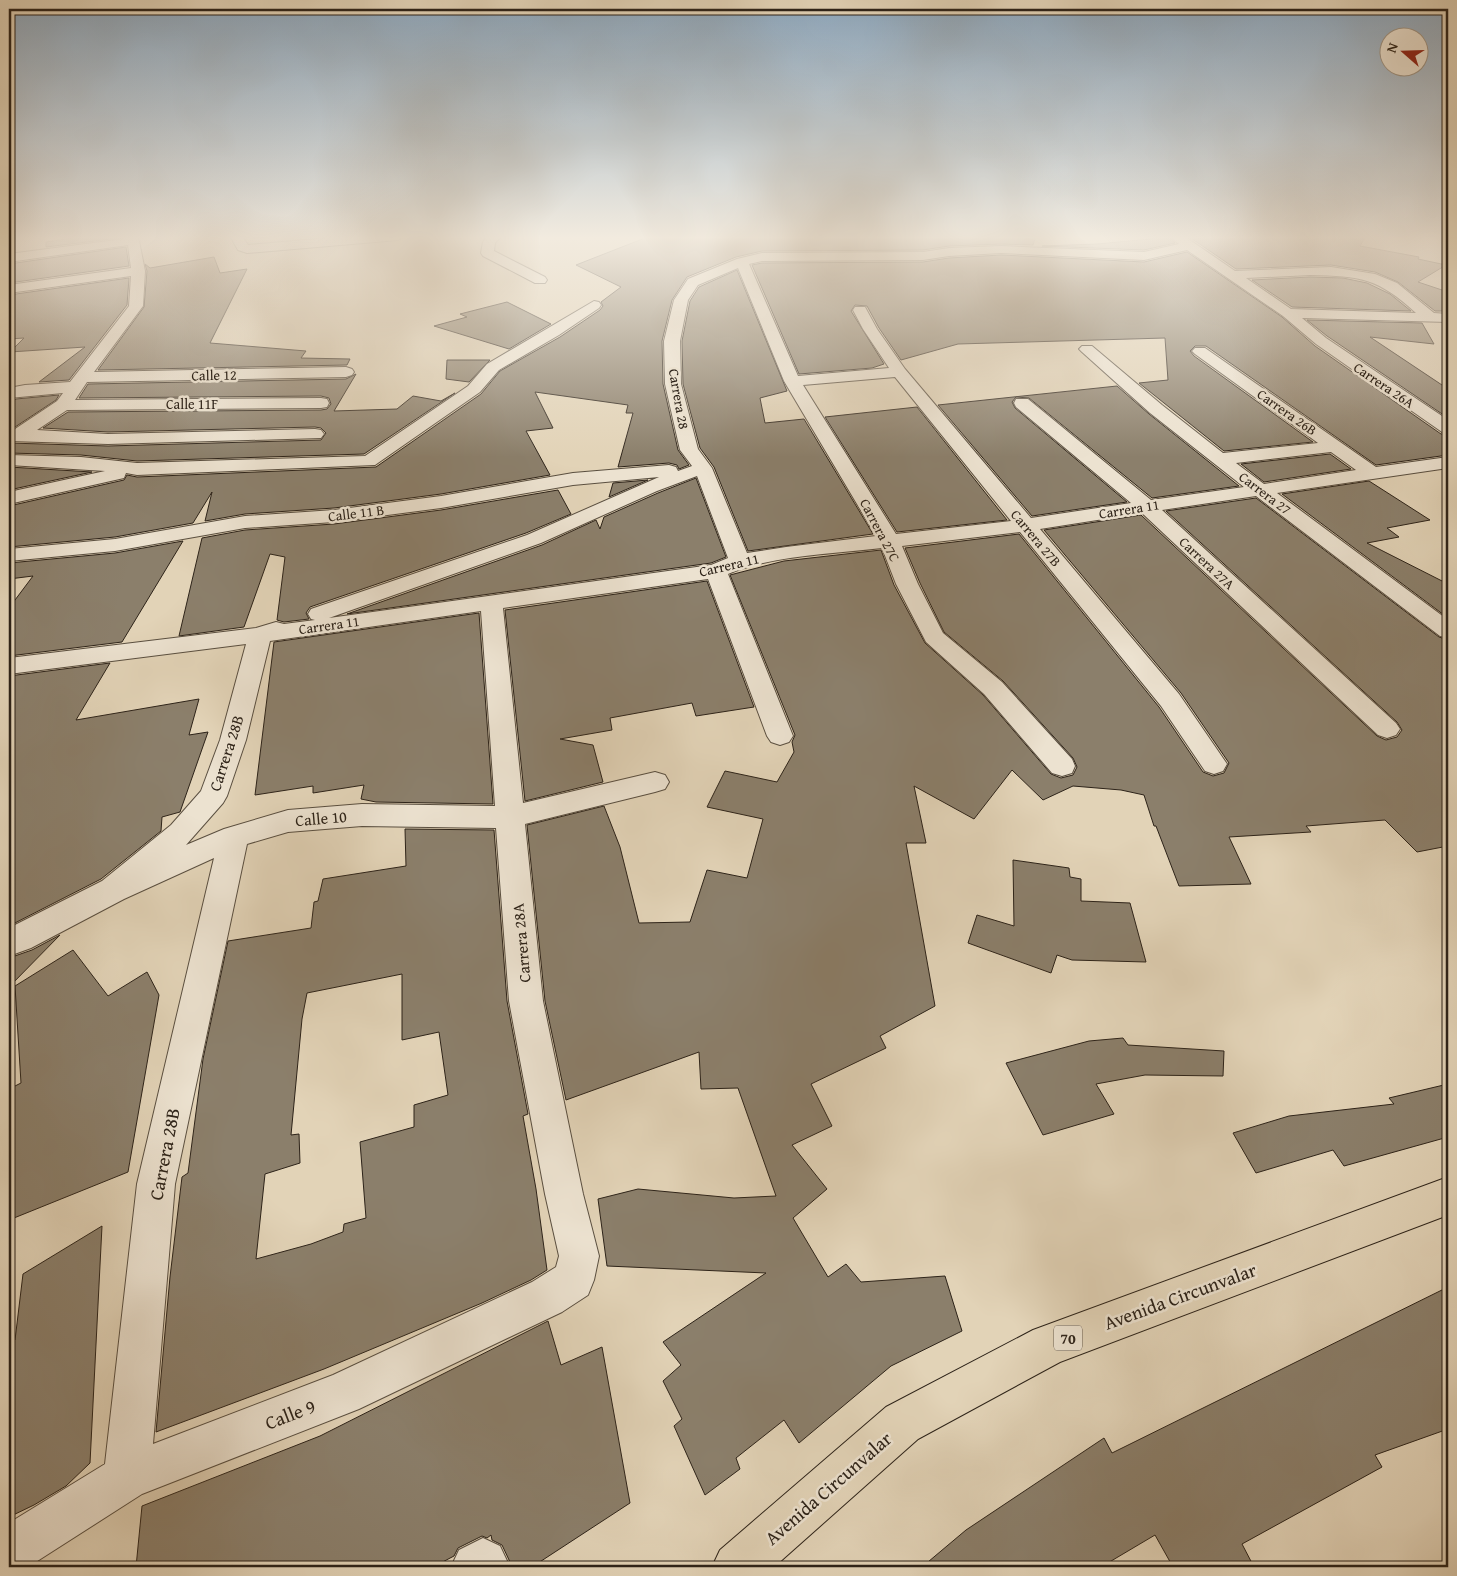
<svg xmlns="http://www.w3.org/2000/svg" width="1457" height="1576" font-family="'Gentium Book Plus',serif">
<rect width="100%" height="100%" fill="#e2d3b7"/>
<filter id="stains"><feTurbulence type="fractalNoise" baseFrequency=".004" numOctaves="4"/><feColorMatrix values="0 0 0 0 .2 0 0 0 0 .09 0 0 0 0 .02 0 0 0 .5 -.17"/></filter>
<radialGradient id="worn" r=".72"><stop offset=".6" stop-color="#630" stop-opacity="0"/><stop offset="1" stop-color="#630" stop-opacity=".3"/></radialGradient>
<g fill="#8b7f6b" stroke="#2d2319" fill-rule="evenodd">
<path d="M 87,236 L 118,238 L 46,247 L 46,242 Z"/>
<path d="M 650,236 L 1016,236 L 1035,239 L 1033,245 L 1001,244 L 949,246 L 923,250 L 762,251 L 736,257 L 687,277 L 672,300 L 662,341 L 663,384 L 678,450 L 689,465 L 679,469 L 677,465 L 669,463 L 618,467 L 633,413 L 626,413 L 628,405 L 535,392 L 553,428 L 526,431 L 550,475 L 441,494 L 334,508 L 245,514 L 205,521 L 212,492 L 193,523 L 115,537 L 9,547 L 9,506 L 124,480 L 127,475 L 137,477 L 376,467 L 481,394 L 500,371 L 560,337 L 600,310 L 603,306 L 601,302 L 621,287 L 576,265 Z"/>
<path d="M 1162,236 L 1167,236 L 1175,243 L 1144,250 L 1042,246 L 1097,244 L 1162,238 Z"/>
<path d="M 1188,236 L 1366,236 L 1360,246 L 1419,257 L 1418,259 L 1446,265 L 1418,282 L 1448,292 L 1448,311 L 1435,311 L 1398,282 L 1375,272 L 1331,265 L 1236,269 Z"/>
<path d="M 126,247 L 129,266 L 9,283 L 9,264 Z"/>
<path d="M 1187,252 L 1282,317 L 1315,346 L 1441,434 L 1448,435 L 1448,455 L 1376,465 L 1206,346 L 1195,346 L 1190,351 L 1194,356 L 1313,442 L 1224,451 L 1139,383 L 1168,380 L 1165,338 L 958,344 L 901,360 L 879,328 L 867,306 L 855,305 L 851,311 L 884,364 L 872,368 L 799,374 L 752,265 L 762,263 L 923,262 L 949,258 L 1001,255 L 1144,262 Z"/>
<path d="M 214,257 L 220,273 L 247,269 L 210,343 L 306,351 L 301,358 L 350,359 L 347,365 L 98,370 L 144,307 L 147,271 L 145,264 L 150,268 Z"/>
<path d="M 737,270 L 787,391 L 760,398 L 765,423 L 804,419 L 873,534 L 748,551 L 714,467 L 700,448 L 683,384 L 682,341 L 690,301 L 699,287 Z"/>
<path d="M 1310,277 L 1343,278 L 1367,283 L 1390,294 L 1411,311 L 1292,307 L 1252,280 Z"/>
<path d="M 129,278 L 127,305 L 69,380 L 39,382 L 85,347 L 10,352 L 24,338 L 9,339 L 9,295 Z"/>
<path d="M 507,302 L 551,324 L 509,349 L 434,326 L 467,317 L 460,314 Z"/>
<path d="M 1307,320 L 1422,323 L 1434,344 L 1370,337 L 1448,389 L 1448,418 L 1327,336 Z"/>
<path d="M 447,360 L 490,360 L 469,382 L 446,379 Z"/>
<path d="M 356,374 L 334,411 L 397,409 L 413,396 L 441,401 L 455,393 L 364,454 L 137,461 L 81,455 L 9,453 L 9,443 L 108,446 L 321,440 L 326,433 L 321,428 L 315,427 L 108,432 L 43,428 L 68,412 L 321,410 L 327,409 L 331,404 L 329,398 L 321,396 L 79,398 L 88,384 L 346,379 Z"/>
<path d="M 1117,386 L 1149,414 L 1239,486 L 1152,498 L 1029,398 L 1016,397 L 1012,402 L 1015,408 L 1127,502 L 1032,516 L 938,405 Z"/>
<path d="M 59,395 L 56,400 L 9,431 L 9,405 L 16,399 Z"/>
<path d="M 917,407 L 1007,520 L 897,532 L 825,417 Z"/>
<path d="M 1330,454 L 1351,469 L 1264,482 L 1241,464 Z"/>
<path d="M 9,467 L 92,472 L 9,490 Z"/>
<path d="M 696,478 L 726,557 L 711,563 L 347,614 L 542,545 L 596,520 L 600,529 L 604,517 L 658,493 Z"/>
<path d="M 648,480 L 609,497 L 613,483 Z"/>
<path d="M 1369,481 L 1430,520 L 1387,528 L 1399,537 L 1367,543 L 1448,584 L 1448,618 L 1282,494 Z"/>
<path d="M 558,490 L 571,514 L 526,533 L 310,607 L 306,613 L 309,619 L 284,622 L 277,620 L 285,557 L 270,554 L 244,627 L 179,636 L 202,538 L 245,530 L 334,524 L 441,510 Z"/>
<path d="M 1256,498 L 1439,637 L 1448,640 L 1448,846 L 1417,852 L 1385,820 L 1306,826 L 1311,832 L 1229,837 L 1251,884 L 1179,886 L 1156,826 L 1154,826 L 1144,795 L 1121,790 L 1073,786 L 1043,800 L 1012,770 L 974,819 L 914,786 L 926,843 L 906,843 L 935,1006 L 880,1036 L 886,1048 L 811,1084 L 832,1126 L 792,1145 L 827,1189 L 793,1218 L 828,1277 L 846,1264 L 861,1282 L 945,1276 L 962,1331 L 891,1366 L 799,1443 L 784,1420 L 736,1458 L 740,1469 L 705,1495 L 674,1426 L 682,1419 L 663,1381 L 681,1365 L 663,1342 L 766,1273 L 607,1266 L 598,1199 L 638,1189 L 734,1198 L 776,1196 L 738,1088 L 701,1089 L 699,1052 L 566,1100 L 545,1001 L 527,825 L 604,806 L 620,847 L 639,923 L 690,922 L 707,870 L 747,878 L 763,819 L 707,807 L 725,771 L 777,782 L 794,752 L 792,742 L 795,735 L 730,575 L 784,561 L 881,550 L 894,585 L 925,643 L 983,695 L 1051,774 L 1061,778 L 1073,775 L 1077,767 L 1073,758 L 1003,681 L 944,632 L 920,583 L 905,548 L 1019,534 L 1159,707 L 1203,772 L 1213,776 L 1224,773 L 1229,763 L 1181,693 L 1044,530 L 1141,515 L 1377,736 L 1386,740 L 1397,737 L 1402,730 L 1397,722 L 1166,511 Z"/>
<path d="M 183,541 L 122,642 L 9,656 L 9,608 L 33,576 L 9,579 L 9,563 L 115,553 Z"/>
<path d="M 707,581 L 754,707 L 696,716 L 692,703 L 610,718 L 612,730 L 560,739 L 593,745 L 603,782 L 525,801 L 505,610 Z"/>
<path d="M 479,613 L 493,804 L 376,802 L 361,799 L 364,785 L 313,793 L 313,786 L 255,795 L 274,642 Z"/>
<path d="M 110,663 L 76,720 L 199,699 L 189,735 L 208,732 L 180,812 L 162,817 L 161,831 L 101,879 L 9,926 L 9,676 Z"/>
<path d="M 405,829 L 494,830 L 507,1001 L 528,1114 L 523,1116 L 536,1189 L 547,1270 L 531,1280 L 482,1303 L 324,1369 L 156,1432 L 170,1277 L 182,1177 L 188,1173 L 203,1059 L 228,941 L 311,928 L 314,902 L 318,901 L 323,879 L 406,866 ZM 402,974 L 402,1040 L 439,1032 L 448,1095 L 414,1105 L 414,1127 L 360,1142 L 366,1218 L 344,1224 L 343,1232 L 311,1244 L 256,1259 L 265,1174 L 300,1163 L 299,1134 L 291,1135 L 302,1019 L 307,993 Z"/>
<path d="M 1013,860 L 1069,868 L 1070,877 L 1081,879 L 1081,901 L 1130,903 L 1146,962 L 1072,960 L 1057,955 L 1051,973 L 968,943 L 977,915 L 1014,926 Z"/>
<path d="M 60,935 L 9,987 L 9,958 L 32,950 Z"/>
<path d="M 73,950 L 108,996 L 147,972 L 159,995 L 128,1172 L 9,1220 L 9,1089 L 21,1083 L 15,986 Z"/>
<path d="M 1123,1038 L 1128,1045 L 1224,1051 L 1223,1076 L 1145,1075 L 1096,1084 L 1114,1114 L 1043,1135 L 1006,1063 L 1089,1041 Z"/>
<path d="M 1448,1084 L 1448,1137 L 1344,1166 L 1333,1150 L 1256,1173 L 1233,1133 L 1289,1116 L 1394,1104 L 1389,1098 Z"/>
<path d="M 102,1226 L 90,1463 L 66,1486 L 34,1505 L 9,1517 L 9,1343 L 15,1340 L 23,1274 Z"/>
<path d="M 1448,1287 L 1448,1429 L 1375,1455 L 1382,1467 L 1242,1544 L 1254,1567 L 1173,1567 L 1155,1535 L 1101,1567 L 922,1567 L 966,1530 L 1104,1438 L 1112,1453 Z"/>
<path d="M 548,1321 L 561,1365 L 602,1347 L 630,1503 L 532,1567 L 508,1567 L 510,1562 L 502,1545 L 492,1540 L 491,1535 L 487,1538 L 482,1536 L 458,1548 L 454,1556 L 433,1567 L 136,1567 L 142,1506 L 320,1436 Z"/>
</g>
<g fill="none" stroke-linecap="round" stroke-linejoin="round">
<defs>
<g id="street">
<path d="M 122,236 L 135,236 L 139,241 L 145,271 L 143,306 L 94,372 L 346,367 L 352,369 L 354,372 L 352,375 L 346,377 L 87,382 L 75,400 L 321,398 L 327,399 L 329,403 L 327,407 L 321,408 L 67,410 L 37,430 L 108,434 L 315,429 L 321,430 L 324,434 L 321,438 L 108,444 L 9,441 L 9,433 L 57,401 L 63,393 L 9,398 L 9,388 L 25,385 L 70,382 L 129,306 L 131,276 L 9,293 L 9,285 L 131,268 L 128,245 L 9,262 L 9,254 L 124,239 Z"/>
<path d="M 230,236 L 242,236 L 248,245 L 351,236 L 404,236 L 398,240 L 247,253 L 238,250 Z"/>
<path d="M 488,236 L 501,236 L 495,243 L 494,251 L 545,277 L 547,280 L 545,283 L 535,283 L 483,256 L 481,253 L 483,242 Z"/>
<path d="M 1169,236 L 1184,236 L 1235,271 L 1331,267 L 1375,274 L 1397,283 L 1434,313 L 1448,314 L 1448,322 L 1302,318 L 1326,338 L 1448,420 L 1448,433 L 1442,432 L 1316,344 L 1283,316 L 1187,250 L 1144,260 L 1001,253 L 949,256 L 923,260 L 762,261 L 749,264 L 798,376 L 889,368 L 863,329 L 853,310 L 855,307 L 865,307 L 877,329 L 905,369 L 1031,518 L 1131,503 L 1016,407 L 1014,403 L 1016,399 L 1028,399 L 1151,500 L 1244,487 L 1150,413 L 1082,352 L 1079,349 L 1082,346 L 1092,346 L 1162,405 L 1223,453 L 1318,443 L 1195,354 L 1192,351 L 1195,348 L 1205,348 L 1376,467 L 1448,457 L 1448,468 L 1277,493 L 1448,620 L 1448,638 L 1440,636 L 1256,496 L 1162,510 L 1396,723 L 1400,729 L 1396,735 L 1387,738 L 1378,735 L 1142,513 L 1040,529 L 1179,694 L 1227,764 L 1223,771 L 1214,774 L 1205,771 L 1161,706 L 1020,532 L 902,546 L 918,584 L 943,633 L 1002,682 L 1072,759 L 1075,766 L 1072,773 L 1062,776 L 1052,773 L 984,694 L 926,642 L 896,584 L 882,548 C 833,554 773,555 728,574 L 793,736 L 789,742 L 780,745 L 771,742 L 767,736 L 708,579 L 503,608 L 523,803 L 655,772 L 665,775 L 669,782 L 665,789 L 655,792 L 525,824 L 543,1001 L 583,1194 L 599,1256 L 594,1280 L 588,1295 L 562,1312 L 359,1409 L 142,1494 L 28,1567 L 9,1567 L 9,1523 L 105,1464 L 137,1184 L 214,858 L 124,899 L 31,948 L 9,956 L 9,928 L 102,881 L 171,825 L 201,791 L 220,740 L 246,644 L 9,674 L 9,658 L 256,628 L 276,622 L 284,624 L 315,620 L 311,619 L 308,614 L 311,609 L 527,535 L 659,477 L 573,485 L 441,508 L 334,522 L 245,528 L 115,551 L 9,561 L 9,549 L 115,539 L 245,516 L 334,510 L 441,496 L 573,473 L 669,465 L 676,467 L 678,471 L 692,466 L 680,450 L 665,384 L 664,341 L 674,300 L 688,279 L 737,259 L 762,253 L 923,252 L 949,248 L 1001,246 L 1144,252 L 1179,244 ZM 738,268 L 784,381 L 876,536 L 786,547 L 747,553 L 712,468 L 698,449 L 681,384 L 680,341 L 688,300 L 698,285 ZM 1310,275 C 1361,276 1378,278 1416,313 L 1291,309 L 1246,278 ZM 895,377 L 1011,521 L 896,534 L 803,385 ZM 1331,452 L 1356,470 L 1264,484 L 1236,463 ZM 697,476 L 728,558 L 711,565 L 329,618 L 541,543 L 657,491 ZM 481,611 L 495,806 L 362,804 L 288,810 L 224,829 L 186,845 L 223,803 L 227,796 L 246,740 L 270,641 ZM 362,826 L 496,828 L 509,1001 L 545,1194 L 559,1256 L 556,1267 L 532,1282 L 333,1375 L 153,1444 L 175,1184 L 247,844 L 288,832 Z"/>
<path d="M 594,301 L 599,302 L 601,305 L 599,308 L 559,335 L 499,370 L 480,392 L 375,465 L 137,475 L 126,473 L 124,478 L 9,504 L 9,492 L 105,471 L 9,465 L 9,455 L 81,457 L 137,463 L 365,456 L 468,386 L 487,364 Z"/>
<path d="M 483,1538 L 500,1546 L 508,1563 L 506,1567 L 451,1567 L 459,1550 Z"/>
</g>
<path id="primary" d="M 1448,1177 L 1448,1215 L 1060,1362 L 918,1439 L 774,1567 L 712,1567 L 720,1550 L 886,1407 L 1033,1330 Z"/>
</defs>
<use href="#street" stroke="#5a4f40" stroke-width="2"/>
<use href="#primary" stroke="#2d2319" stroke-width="2"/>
<use href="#street" fill="#ece2d0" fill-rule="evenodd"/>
<use href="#primary" fill="#e2d3b7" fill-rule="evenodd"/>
</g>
<linearGradient id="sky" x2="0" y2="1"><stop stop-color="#8da8bf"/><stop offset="0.52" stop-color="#f2ebdf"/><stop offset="1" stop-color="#f2ebdf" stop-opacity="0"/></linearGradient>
<rect width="1457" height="457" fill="url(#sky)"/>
<g text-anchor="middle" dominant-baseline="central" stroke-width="5" stroke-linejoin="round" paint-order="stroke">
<g font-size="14" fill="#2d2319" stroke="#ece2d0">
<text transform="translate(214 375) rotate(-1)">Calle 12</text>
<text transform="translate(1384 385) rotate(34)">Carrera 26A</text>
<text transform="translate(679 399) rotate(80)">Carrera 28</text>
<text x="192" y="404">Calle 11F</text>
<text transform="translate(1287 412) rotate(35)">Carrera 26B</text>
<text transform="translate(1265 493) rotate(37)">Carrera 27</text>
<text transform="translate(1129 509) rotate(-9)">Carrera 11</text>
<text transform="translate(356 513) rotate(-7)">Calle 11 B</text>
<text transform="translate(880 530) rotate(62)">Carrera 27C</text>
<text transform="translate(1036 538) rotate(50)">Carrera 27B</text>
<text transform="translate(1207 563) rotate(43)">Carrera 27A</text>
<text transform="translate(729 565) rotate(-13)">Carrera 11</text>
<text transform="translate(329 625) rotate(-8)">Carrera 11</text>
</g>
<rect fill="#ece2d0" stroke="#665c50" stroke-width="1" x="1054" y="1325.5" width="28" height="25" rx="4"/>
<g font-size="15" font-weight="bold" fill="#2d2319">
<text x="1068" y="1338">70</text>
</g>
<g font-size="16" fill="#2d2319" stroke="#ece2d0">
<text transform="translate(226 753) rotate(-72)">Carrera 28B</text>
<text transform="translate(321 818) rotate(-5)">Calle 10</text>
<text transform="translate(521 943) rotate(-95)">Carrera 28A</text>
</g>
<g font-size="19" fill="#2d2319" stroke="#ece2d0">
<text transform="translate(164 1154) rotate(-79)">Carrera 28B</text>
<text transform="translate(1180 1296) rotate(-20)">Avenida Circunvalar</text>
<text transform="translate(290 1414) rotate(-21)">Calle 9</text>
<text transform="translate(828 1488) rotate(-41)">Avenida Circunvalar</text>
</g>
</g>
<rect width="1457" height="1576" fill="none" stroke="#e2d3b7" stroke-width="30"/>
<rect x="10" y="10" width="1437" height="1556" fill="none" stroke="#2d2319" stroke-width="2.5"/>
<rect x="15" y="15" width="1427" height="1546" fill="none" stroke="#2d2319"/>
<g transform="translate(1404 52) rotate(290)"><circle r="24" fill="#ece2d0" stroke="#a09687"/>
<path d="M0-4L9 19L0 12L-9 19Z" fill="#8f2418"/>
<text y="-8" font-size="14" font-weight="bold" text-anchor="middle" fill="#2d2319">N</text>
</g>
<rect width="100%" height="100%" filter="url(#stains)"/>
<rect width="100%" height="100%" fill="url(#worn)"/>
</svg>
